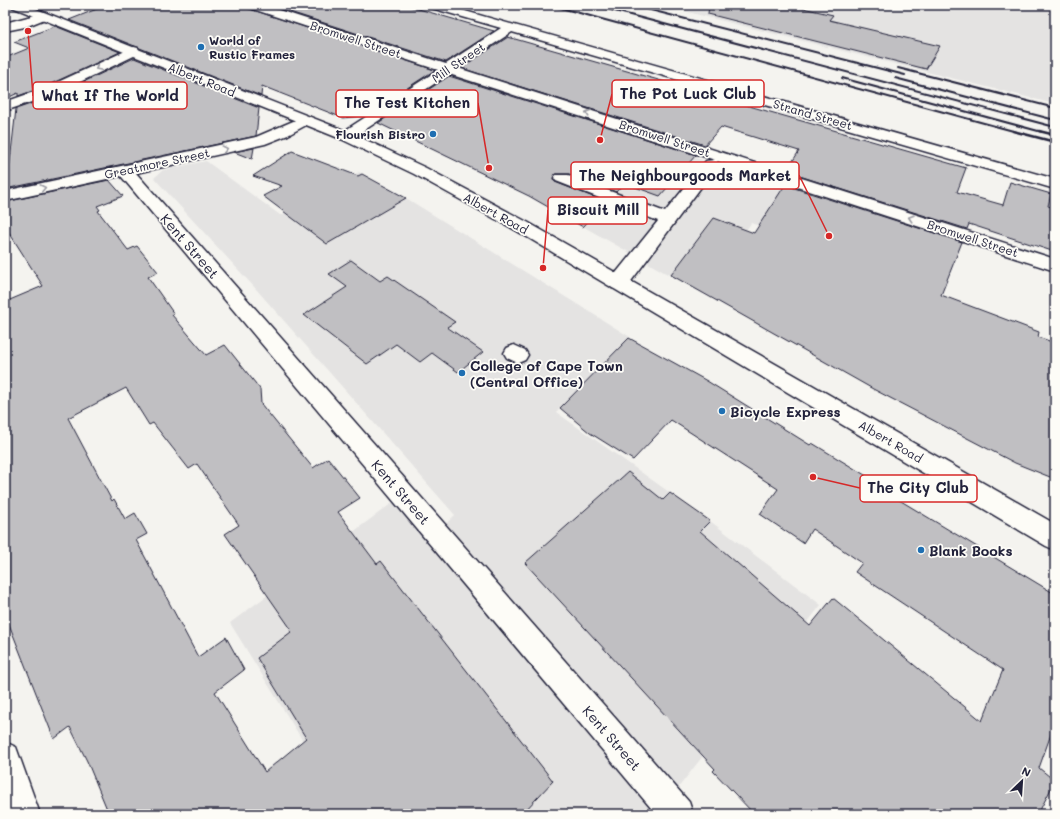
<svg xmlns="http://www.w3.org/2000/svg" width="1060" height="819" font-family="Mali,sans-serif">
<rect width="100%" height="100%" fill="#f4f3ef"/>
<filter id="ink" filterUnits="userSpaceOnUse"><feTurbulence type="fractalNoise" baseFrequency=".025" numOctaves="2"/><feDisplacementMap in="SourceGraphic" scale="8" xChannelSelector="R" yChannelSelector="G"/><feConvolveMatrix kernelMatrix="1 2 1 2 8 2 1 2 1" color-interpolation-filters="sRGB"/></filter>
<g filter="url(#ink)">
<g fill="#e4e3e2">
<path d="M 660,5 L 1055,5 L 1055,104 L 831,48 L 832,47 L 827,47 Z"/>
<path d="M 400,110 L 600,126 L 961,246 L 941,295 L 751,223 L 703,294 L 529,196 L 380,124 Z"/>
<path d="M 206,161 L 280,215 L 284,215 L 359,172 L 406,198 L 630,337 L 556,412 L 710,521 L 821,605 L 667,802 L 677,814 L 348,814 L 230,623 L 403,495 L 436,533 L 455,515 L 256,289 L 154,178 L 163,170 Z"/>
</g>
<g fill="#c0bfc2" stroke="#22223b" fill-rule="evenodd">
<path d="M 107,5 L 244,5 L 247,8 L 435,70 L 364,116 L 343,118 L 262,86 L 261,96 L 69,20 Z"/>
<path d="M 268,5 L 405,5 L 494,31 L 446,62 Z"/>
<path d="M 709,5 L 790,5 L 833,15 L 829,20 L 940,46 L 926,69 L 708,14 Z"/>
<path d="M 55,26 L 120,52 L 44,87 L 18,96 L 18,93 L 5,99 L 5,58 L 29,48 L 14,42 Z"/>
<path d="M 508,37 L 966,168 L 957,192 L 1003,205 L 1010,182 L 1051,194 L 1048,206 L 1055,208 L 1055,252 L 969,224 L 967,229 L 793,174 L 795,169 L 789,167 L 799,151 L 721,127 L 705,145 L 461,68 Z"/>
<path d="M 134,58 L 259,108 L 256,136 L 5,189 L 5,170 L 9,170 L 16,109 L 56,95 Z"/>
<path d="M 449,76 L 696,155 L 660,196 L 624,183 L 616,192 L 569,174 L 555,174 L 553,179 L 555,182 L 606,202 L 583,227 L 529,196 L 378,123 Z"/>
<path d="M 254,148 L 252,159 L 234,152 Z"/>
<path d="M 292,151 L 358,176 L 362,174 L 406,198 L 327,244 L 263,196 L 282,186 L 253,176 Z"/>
<path d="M 109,180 L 123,196 L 97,206 L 100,210 L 98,211 L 128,250 L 137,246 L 158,272 L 148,277 L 174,314 L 172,315 L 206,355 L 225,345 L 260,389 L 261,404 L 313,468 L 328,458 L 360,498 L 338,512 L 377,564 L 381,561 L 553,781 L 522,814 L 109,814 L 87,761 L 70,727 L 54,739 L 5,614 L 5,302 L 43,286 L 5,226 L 5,202 ZM 126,388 L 149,425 L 153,423 L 189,469 L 197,464 L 239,525 L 225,534 L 291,629 L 290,630 L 291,632 L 257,658 L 306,738 L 265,772 L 215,692 L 244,670 L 226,637 L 198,657 L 136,540 L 147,534 L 135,513 L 125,519 L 114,499 L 112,501 L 68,418 Z"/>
<path d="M 785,185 L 962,242 L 941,295 L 1039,332 L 1038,337 L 1055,343 L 1055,479 L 1015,463 L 873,389 L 671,275 L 714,218 L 754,233 Z"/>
<path d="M 351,260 L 380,281 L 388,276 L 455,322 L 447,327 L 483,352 L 458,372 L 432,353 L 420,362 L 396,344 L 367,364 L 304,315 L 347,287 L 329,274 Z"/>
<path d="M 629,338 L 707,381 L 810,445 L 812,443 L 893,492 L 891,495 L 1055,594 L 1055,723 L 1039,768 L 1055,781 L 1038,814 L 754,814 L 713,771 L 715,769 L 525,563 L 628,472 L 663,500 L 670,493 L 710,521 L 700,531 L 810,626 L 833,598 L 982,721 L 1003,670 L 855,572 L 862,563 L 812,529 L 803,543 L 760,514 L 778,489 L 671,420 L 633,460 L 590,433 L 560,408 Z"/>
</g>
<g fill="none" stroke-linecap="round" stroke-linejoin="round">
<defs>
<g id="minor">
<path d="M 245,5 L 263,5 L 446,64 L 501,28 L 428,7 L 426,5 L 444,5 L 1055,179 L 1055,189 L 512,32 L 458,68 L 1055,259 L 1055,271 L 717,161 L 719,164 L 716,167 L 626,288 L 619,289 L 612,288 L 610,283 L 612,278 L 658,221 L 556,181 L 554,178 L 556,175 L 568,175 L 665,212 L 706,161 L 715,160 L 449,74 L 351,139 L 341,139 L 339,136 L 341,133 L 438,70 L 247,7 Z"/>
<path d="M 43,13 L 49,16 L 47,18 L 25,27 L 5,31 L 5,23 Z"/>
<path d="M 134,47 L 138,48 L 140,51 L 138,54 L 55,94 L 5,111 L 5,102 L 45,88 Z"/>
<path d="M 305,116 L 310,117 L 312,120 L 310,123 L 288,135 L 265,144 L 136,173 L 689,802 L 693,814 L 656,814 L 121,176 L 5,201 L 5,191 L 256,137 Z"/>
<path d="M 514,345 L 525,350 L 528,355 L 525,360 L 518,363 L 507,358 L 504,353 L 507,348 Z"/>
<path d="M 5,742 L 16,747 L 40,814 L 8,814 L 5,806 Z"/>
</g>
<path id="major" d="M 10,5 L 26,5 L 351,133 L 426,168 L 529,223 L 1055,524 L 1055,550 L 1046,546 L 517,231 L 414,174 L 341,139 L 12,7 Z"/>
</defs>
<use href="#minor" stroke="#22223b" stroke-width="3"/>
<use href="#major" stroke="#22223b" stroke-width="3"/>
<use href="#minor" fill="#fdfcf7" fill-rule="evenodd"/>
<use href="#major" fill="#fdfcf7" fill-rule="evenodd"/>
<g stroke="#22223b" stroke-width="2">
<path d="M 550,5 L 1017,132"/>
<path d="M 592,5 L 1055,127"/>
<path d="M 631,5 L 905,75"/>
<path d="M 898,68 L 1055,108"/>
<path d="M 842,78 L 1042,132"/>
<path d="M 895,78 L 1055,120"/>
</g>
<g stroke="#22223b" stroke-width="2.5">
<path d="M 1013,131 L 1055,142"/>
<path d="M 1039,131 L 1055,135"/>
</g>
</g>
<defs><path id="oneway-chevron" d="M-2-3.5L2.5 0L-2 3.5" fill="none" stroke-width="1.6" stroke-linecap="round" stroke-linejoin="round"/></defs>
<g stroke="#9a9aa2">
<use href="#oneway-chevron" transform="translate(98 68) rotate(155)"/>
<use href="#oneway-chevron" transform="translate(588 113) rotate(-162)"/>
<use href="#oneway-chevron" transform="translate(225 149) rotate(-12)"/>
<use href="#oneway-chevron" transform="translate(43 188) rotate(-12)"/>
<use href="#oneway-chevron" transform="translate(911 218) rotate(-162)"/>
</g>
</g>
<g fill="#1f6fb2" stroke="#fdfcf7" stroke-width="1.5">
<circle cx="201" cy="47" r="4"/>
<circle cx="433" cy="134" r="4"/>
<circle cx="462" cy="373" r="4"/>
<circle cx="722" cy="411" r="4"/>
<circle cx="921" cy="550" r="4"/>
</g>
<g text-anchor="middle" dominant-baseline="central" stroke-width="3.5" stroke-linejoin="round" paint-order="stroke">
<g font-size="12" fill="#22223b" stroke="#fdfcf7">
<text transform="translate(356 39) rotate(18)">Bromwell Street</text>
<text transform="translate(458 62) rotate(-34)">Mill Street</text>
<text transform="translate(202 79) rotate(22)">Albert Road</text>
<text transform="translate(813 114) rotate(16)">Strand Street</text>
<text transform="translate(665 138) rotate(18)">Bromwell Street</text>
<text transform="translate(157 163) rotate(-12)">Greatmore Street</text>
<text transform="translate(496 213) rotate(29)">Albert Road</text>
<text transform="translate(973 238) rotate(18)">Bromwell Street</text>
<text transform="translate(891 441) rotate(30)">Albert Road</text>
</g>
<g font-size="12" font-weight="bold" fill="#22223b" stroke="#fdfcf7" text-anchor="start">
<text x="209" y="40">World of<tspan x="209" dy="14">Rustic Frames</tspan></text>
<text x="425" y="134" text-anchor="end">Flourish Bistro</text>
</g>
<g font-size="14" fill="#22223b" stroke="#fdfcf7">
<text transform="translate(190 246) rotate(49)">Kent Street</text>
<text transform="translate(401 492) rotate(49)">Kent Street</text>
<text transform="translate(612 738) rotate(49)">Kent Street</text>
</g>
<g font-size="14" font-weight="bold" fill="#22223b" stroke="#fdfcf7" text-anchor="start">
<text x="470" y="365">College of Cape Town<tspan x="470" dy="16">(Central Office)</tspan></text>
<text x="730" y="411">Bicycle Express</text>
<text x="929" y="550">Blank Books</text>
</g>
</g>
<path fill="none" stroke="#d62828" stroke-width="1.5" d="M600 140L612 94M28 31L33 96M489 168L478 103M829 236L799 175M543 268L548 210M813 477L860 488"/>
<g fill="#d62828" stroke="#fdfcf7" stroke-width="1.5">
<circle cx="600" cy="140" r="4"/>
<circle cx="28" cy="31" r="4"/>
<circle cx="489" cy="168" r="4"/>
<circle cx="829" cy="236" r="4"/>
<circle cx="543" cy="268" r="4"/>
<circle cx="813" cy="477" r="4"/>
</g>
<g fill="#fdfcf7" stroke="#d62828" stroke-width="1.5">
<rect x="612" y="80" width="152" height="27" rx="4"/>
<rect x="33" y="82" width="154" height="27" rx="4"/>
<rect x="336" y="90" width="142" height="27" rx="4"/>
<rect x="571" y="162" width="228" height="27" rx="4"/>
<rect x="548" y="197" width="99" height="27" rx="4"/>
<rect x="860" y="475" width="117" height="27" rx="4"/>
</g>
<g font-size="15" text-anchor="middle" font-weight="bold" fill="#22223b">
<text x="688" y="99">The Pot Luck Club</text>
<text x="110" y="101">What If The World</text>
<text x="407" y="108">The Test Kitchen</text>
<text x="685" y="181">The Neighbourgoods Market</text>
<text x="598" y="215">Biscuit Mill</text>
<text x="918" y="493">The City Club</text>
</g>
<rect width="1060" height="819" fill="none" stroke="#fdfcf7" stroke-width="20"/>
<rect x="10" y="10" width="1040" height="799" fill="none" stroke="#22223b" stroke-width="1.5" filter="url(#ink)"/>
<g transform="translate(1022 781) rotate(25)" stroke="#fdfcf7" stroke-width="3" paint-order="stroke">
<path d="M0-3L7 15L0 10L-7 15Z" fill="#22223b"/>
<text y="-6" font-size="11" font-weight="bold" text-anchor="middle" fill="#22223b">N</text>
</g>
</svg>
